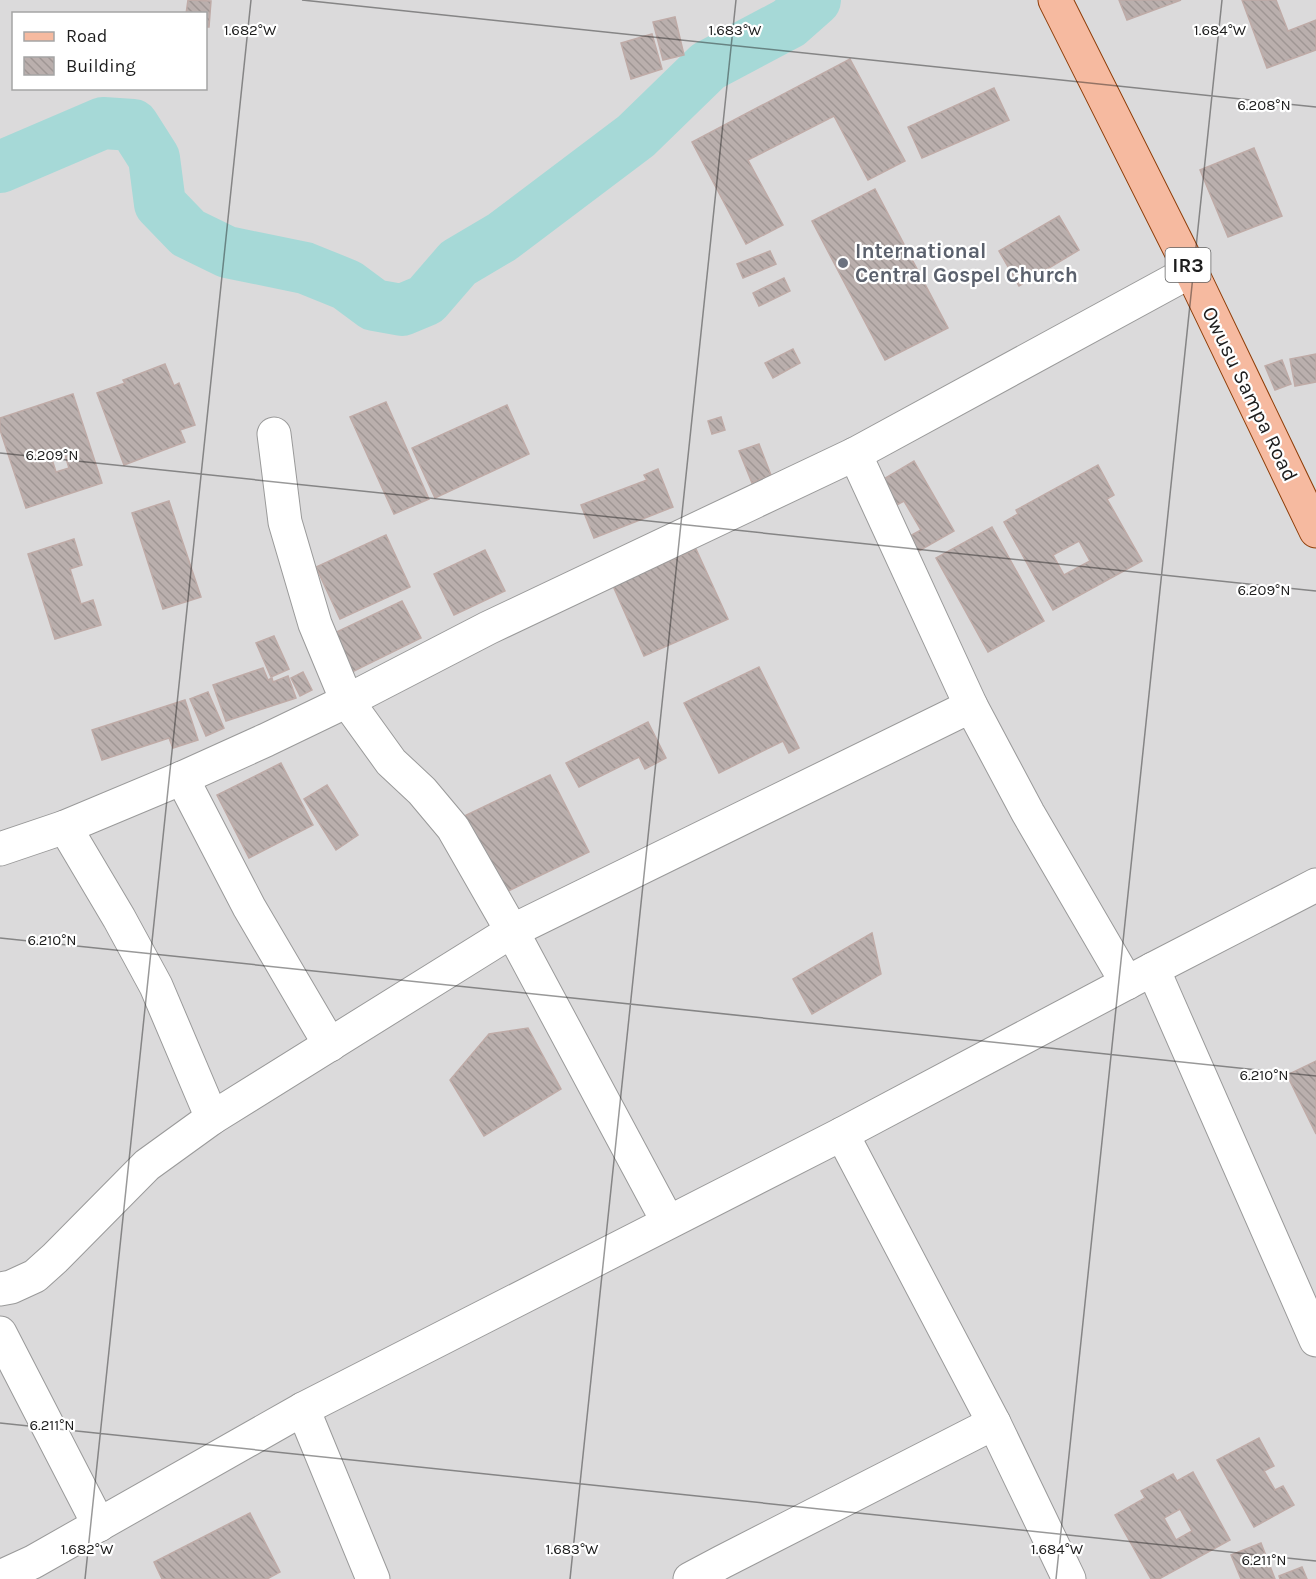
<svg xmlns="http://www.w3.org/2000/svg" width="1316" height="1579" font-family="Karla,sans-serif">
<defs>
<pattern id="building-back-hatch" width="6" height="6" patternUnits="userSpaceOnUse" patternTransform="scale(1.5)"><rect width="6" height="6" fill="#baafad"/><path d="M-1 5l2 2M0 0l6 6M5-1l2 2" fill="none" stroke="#9f9694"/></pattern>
</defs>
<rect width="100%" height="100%" fill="#eee8e4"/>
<path fill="#dbdadb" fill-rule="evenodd" d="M 0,0 L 1316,0 L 1316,1579 L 0,1579 ZM 14,14 L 206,14 L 206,88 L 14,88 Z"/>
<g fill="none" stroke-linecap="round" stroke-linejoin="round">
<path stroke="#a6d9d7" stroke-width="52" d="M 0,167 L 103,123 L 133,125 L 154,158 L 160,204 L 188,233 L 227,252 L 305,268 L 347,285 L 374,305 L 402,310 L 426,300 L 458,263 L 502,237 L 636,136 L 708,66 L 789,23 L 815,0"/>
</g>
<g fill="url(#building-back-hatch)" stroke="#bfaba7" stroke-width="1.5" fill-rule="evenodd">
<path d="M 188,0 L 211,1 L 209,27 L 206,27 L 206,14 L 186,14 Z"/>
<path d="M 1119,0 L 1181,0 L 1127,20 Z"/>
<path d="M 1242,0 L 1276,0 L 1288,31 L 1316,20 L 1316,50 L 1267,68 Z"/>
<path d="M 675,17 L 684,55 L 663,60 L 653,22 Z"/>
<path d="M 652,34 L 662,69 L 631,79 L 621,43 Z"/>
<path d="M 850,59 L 905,161 L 868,180 L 834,116 L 748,160 L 783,225 L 746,244 L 692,142 Z"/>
<path d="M 994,88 L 1009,120 L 922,158 L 908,127 Z"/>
<path d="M 1254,148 L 1282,216 L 1228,237 L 1200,170 Z"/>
<path d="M 875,189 L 948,328 L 885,360 L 812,221 Z"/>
<path d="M 1059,216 L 1079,250 L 1019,286 L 999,251 Z"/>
<path d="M 770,251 L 776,264 L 743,278 L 737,264 Z"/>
<path d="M 784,278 L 790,291 L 759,306 L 753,293 Z"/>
<path d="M 793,349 L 800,363 L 773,378 L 765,363 Z"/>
<path d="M 1316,354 L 1316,382 L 1295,386 L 1290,359 Z"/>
<path d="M 1282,360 L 1291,384 L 1275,390 L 1265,366 Z"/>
<path d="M 165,364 L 174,386 L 179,383 L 195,425 L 180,430 L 185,442 L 124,465 L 97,393 L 125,383 L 123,380 Z"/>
<path d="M 73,394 L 102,483 L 26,508 L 0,430 L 0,418 ZM 63,449 L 69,468 L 56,472 L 50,453 Z"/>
<path d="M 386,402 L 429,499 L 394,514 L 350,417 Z"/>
<path d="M 507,405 L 529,454 L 435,498 L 412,448 Z"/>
<path d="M 721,417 L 725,430 L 712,434 L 708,421 Z"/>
<path d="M 759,444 L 771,475 L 752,483 L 739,451 Z"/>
<path d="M 914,461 L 954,531 L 917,552 L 908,537 L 921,530 L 904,501 L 891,508 L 877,483 Z"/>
<path d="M 1098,465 L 1114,495 L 1107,499 L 1142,561 L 1053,610 L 1004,522 L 1018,514 L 1016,510 ZM 1079,541 L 1090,561 L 1064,575 L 1053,555 Z"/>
<path d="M 658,469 L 673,507 L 594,538 L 581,505 L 647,480 L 644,475 Z"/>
<path d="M 169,501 L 201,597 L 163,609 L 132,513 Z"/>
<path d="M 992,527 L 1044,621 L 988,652 L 936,558 Z"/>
<path d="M 386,535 L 410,587 L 340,619 L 316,567 Z"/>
<path d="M 74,539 L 82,565 L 70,569 L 81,604 L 93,600 L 101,625 L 55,639 L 28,554 Z"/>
<path d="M 696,549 L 728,619 L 644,656 L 613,586 Z"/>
<path d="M 485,550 L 505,591 L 454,615 L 434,574 Z"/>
<path d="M 402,601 L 421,638 L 346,675 L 328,636 Z"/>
<path d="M 274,636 L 289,669 L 271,677 L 256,643 Z"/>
<path d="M 759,667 L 799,748 L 789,753 L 783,741 L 719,773 L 684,703 Z"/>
<path d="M 263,668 L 268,680 L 272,678 L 273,682 L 288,676 L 296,698 L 226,721 L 213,685 Z"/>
<path d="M 303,672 L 312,690 L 300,696 L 291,678 Z"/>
<path d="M 208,692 L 224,728 L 206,736 L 190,699 Z"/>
<path d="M 185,700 L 198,740 L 173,748 L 169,738 L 102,760 L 92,730 Z"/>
<path d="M 648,722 L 666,758 L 645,769 L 639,757 L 579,787 L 566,763 Z"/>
<path d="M 281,763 L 313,825 L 249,858 L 217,795 Z"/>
<path d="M 550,775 L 589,852 L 496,897 L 458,819 Z"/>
<path d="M 327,785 L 358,835 L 336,850 L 304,799 Z"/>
<path d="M 872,933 L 881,974 L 812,1014 L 793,979 Z"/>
<path d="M 528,1028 L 561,1089 L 484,1136 L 450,1080 L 489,1034 Z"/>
<path d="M 1316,1061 L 1316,1134 L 1287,1075 Z"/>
<path d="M 1259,1438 L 1274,1466 L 1264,1471 L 1275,1490 L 1283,1486 L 1294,1505 L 1254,1527 L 1217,1460 Z"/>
<path d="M 1193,1472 L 1230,1540 L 1159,1579 L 1151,1579 L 1115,1515 L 1145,1498 L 1141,1491 L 1173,1474 L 1177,1481 ZM 1180,1509 L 1192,1531 L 1176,1540 L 1164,1518 Z"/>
<path d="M 250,1513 L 280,1572 L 267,1579 L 162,1579 L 154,1562 Z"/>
<path d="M 1261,1543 L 1275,1579 L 1241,1579 L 1231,1555 Z"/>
<path d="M 1302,1567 L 1307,1579 L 1280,1579 L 1279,1576 Z"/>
</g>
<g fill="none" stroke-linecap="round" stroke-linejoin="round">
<defs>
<g id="minor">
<path d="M 274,434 L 285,522 L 315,624 L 347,701 L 391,762 L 422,791 L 453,828 L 512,931 L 668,1222"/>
<path d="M 855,454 L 971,706"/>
<path d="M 182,778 L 249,907 L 330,1045"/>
<path d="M 65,827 L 119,918 L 156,986 L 212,1118"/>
<path d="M 1153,969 L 1316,1340"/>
<path d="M 842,1134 L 994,1423 L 1069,1579"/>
<path d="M 0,1289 L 11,1287 L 35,1276 L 55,1258 L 147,1165 L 212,1118 L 512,931 L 971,706 L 1028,813 L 1127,983"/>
<path d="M 0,1333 L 99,1525"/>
<path d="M 303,1409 L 373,1579"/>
<path d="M 0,1577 L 33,1562 L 303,1409 L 842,1134 L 1153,969 L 1316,885"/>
<path d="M 690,1579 L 722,1562 L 994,1423"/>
</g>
<path id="tertiary" d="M 0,849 L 65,827 L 182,778 L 266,740 L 347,701 L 488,628 L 855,454 L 1191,271"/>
<path id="primary" d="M 1055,0 L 1191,271 L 1316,531"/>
</defs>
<use href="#minor" stroke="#9a9a9a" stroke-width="35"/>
<use href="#tertiary" stroke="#9a9a9a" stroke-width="35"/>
<use href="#primary" stroke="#8e3d08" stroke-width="35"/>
<use href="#minor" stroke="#fff" stroke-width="33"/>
<use href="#tertiary" stroke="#fff" stroke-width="33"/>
<use href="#primary" stroke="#f6baa0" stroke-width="33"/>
</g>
<path fill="none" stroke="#1d1d1d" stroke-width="1.5" stroke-opacity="0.45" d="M 302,0 L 1316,107M 0,453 L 1316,591M 0,938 L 1316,1076M 0,1423 L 1316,1561M 85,1579 L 251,0M 570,1579 L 736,0M 1056,1579 L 1222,0"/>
<circle fill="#6b7280" stroke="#fff" stroke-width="2" cx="843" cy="263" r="6"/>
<g text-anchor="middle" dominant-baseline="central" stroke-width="4.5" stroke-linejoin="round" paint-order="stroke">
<rect fill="#fff" stroke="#616161" stroke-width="1.5" x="1165.5" y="248" width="45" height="34" rx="4.5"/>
<g font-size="20" font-weight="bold" fill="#1d1d1d">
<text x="1188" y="265">IR3</text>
</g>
<g font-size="21" font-weight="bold" fill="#5b616d" stroke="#fff" text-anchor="start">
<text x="855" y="251">International<tspan x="855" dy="24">Central Gospel Church</tspan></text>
</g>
<g font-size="21" fill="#1d1d1d" stroke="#fff">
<text transform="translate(1250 394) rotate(64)">Owusu Sampa Road</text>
</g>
</g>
<g font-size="15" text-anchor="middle" fill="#1d1d1d" stroke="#fff" stroke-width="4.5" stroke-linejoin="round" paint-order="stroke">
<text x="250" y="35">1.682°W</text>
<text x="735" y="35">1.683°W</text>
<text x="1220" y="35">1.684°W</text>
<text x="1264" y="110">6.208°N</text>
<text x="52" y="460">6.209°N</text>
<text x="1264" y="595">6.209°N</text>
<text x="52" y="945">6.210°N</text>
<text x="1264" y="1080">6.210°N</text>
<text x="52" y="1430">6.211°N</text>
<text x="87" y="1554">1.682°W</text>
<text x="572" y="1554">1.683°W</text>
<text x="1057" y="1554">1.684°W</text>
<text x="1264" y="1565">6.211°N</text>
</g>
<rect x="12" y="12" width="195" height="78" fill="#ffffff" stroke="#a5a5a5" stroke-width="1.5"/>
<rect x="24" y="32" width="30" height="9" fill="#f6baa0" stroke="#a5a5a5" stroke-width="1.5"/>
<text x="66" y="42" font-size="18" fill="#1d1d1d">Road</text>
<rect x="24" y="57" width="30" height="18" fill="url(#building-back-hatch)" stroke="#a5a5a5" stroke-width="1.5"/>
<text x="66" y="72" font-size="18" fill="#1d1d1d">Building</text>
</svg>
